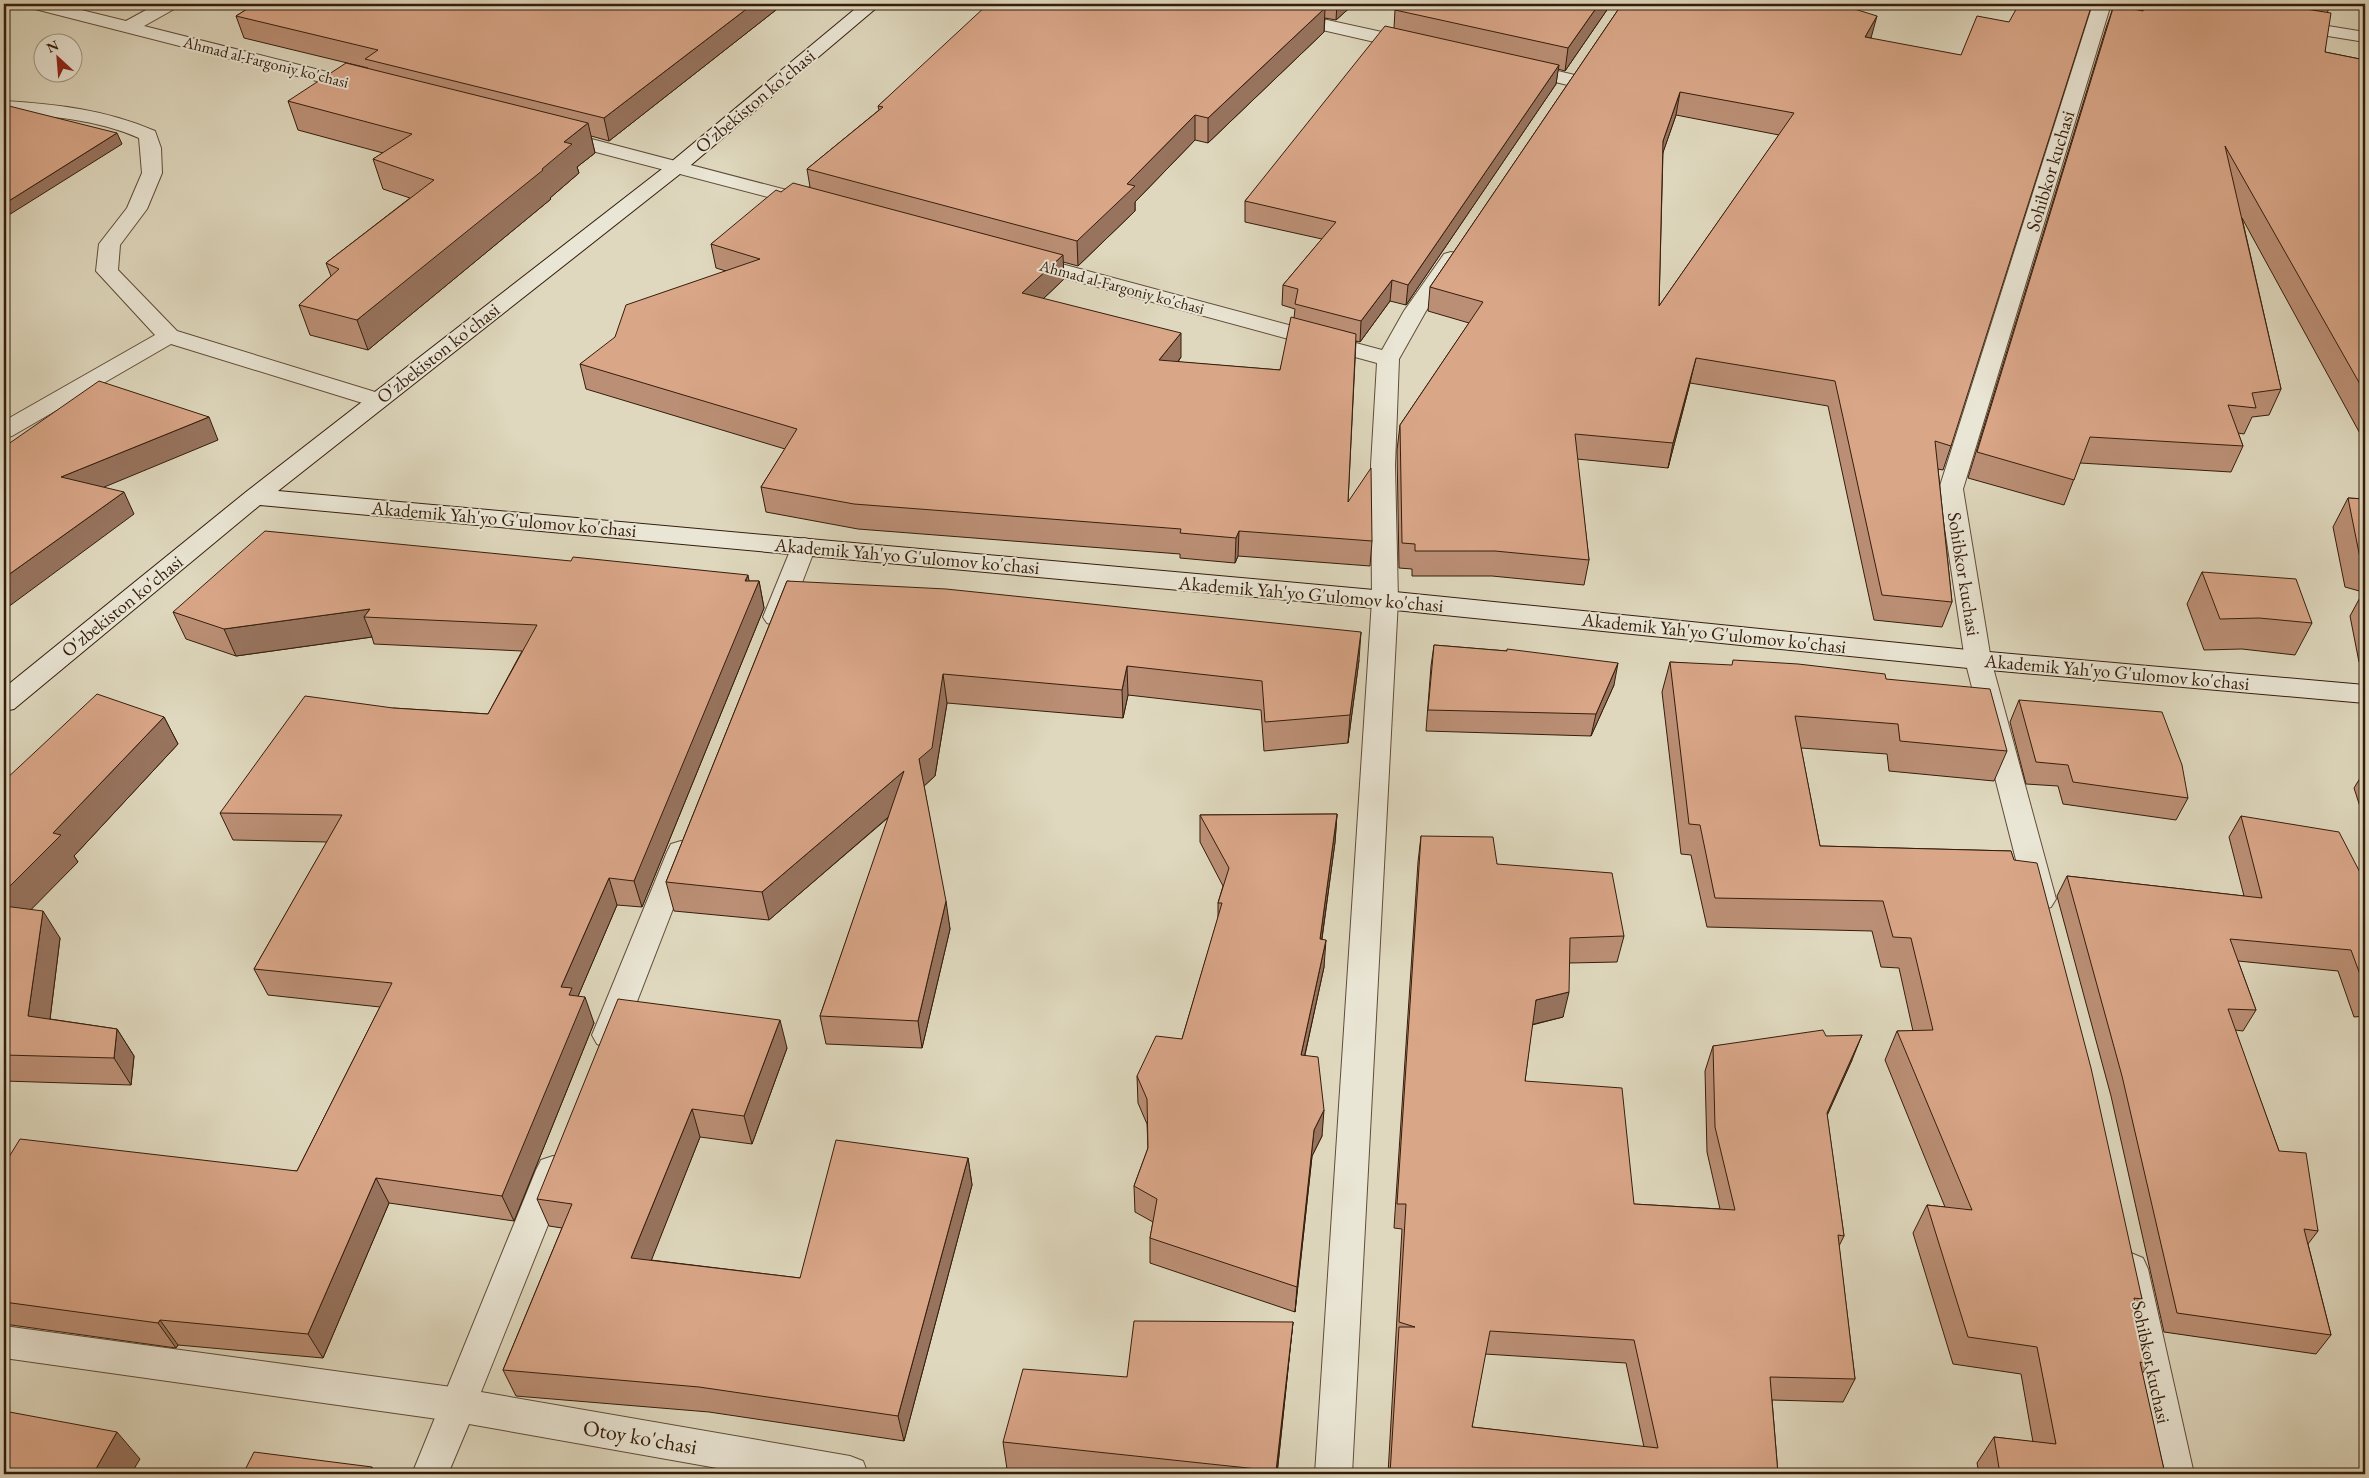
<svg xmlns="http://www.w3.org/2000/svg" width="2369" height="1478" font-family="'EB Garamond',serif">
<rect width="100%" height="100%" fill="#dfd8be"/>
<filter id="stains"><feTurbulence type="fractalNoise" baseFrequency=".004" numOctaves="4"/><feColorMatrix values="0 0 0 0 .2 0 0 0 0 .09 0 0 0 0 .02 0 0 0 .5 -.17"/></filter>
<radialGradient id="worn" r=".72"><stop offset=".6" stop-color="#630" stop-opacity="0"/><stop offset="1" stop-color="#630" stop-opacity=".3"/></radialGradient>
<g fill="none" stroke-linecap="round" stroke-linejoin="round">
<defs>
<g id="service">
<path d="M 4,101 C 56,104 107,110 155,131 L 161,148 L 162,173 L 147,209 L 120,245 L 118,270 L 177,331 L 385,395 L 389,400 L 385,405 L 377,407 L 369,405 L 171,344 L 12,436 L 4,438 L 4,421 L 155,335 L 96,271 L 99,244 L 127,208 L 142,173 L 139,138 C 96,119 50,116 4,113 Z"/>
<path d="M 4,1326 L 459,1388 L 472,1393 L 477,1405 L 472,1417 L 459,1422 L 4,1358 Z"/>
</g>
<g id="minor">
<path d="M 28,4 L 57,4 L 126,21 L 157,4 L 179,4 L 176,8 L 144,26 L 367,82 L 369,86 L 367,90 L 360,92 L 31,8 Z"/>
<path d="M 1222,4 L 1254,4 L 1414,39 L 1421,41 L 1423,45 L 1421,49 L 1414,51 L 1231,9 L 1225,8 Z"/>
<path d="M 2093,4 L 2111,4 L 1963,489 L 1991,660 L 2056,899 L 2051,907 L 2041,910 L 2031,907 L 2026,899 L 1965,660 L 1939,489 Z"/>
<path d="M 1520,62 L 1579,76 L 1581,80 L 1579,84 L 1572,86 L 1513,72 L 1511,68 L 1513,64 Z"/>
<path d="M 557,130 L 817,198 L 820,202 L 817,206 L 810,208 L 550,140 L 547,136 L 550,132 Z"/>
<path d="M 1451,252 L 1458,254 L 1462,258 L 1426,311 L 1399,359 L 1395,465 L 1398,600 L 1352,1474 L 1315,1474 L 1372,600 L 1371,465 L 1377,363 L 1020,266 L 1017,261 L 1020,256 L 1028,255 L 1382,350 L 1404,311 L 1444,254 Z"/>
<path d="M 804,538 L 813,540 L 816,546 L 789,617 L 785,623 L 776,626 L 767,623 L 763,617 L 792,546 L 795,540 Z"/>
<path d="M 681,841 L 691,844 L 695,852 L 624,1035 L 619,1044 L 608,1048 L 597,1044 L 592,1035 L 667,852 L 671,844 Z"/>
<path d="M 553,1156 L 565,1160 L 570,1170 L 481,1392 L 850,1456 L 863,1461 L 868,1474 L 751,1474 L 469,1424 L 448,1474 L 412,1474 L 536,1170 L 541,1160 Z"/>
<path d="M 2131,1253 L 2143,1258 L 2148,1269 L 2194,1474 L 2157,1474 L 2114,1269 L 2119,1258 Z"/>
</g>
<path id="tertiary" d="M 2291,20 L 2365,32 L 2365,42 L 2285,29 L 2282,25 L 2285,21 Z"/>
<path id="secondary" d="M 861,4 L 881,4 L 685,170 L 278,491 L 1385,591 L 1978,651 L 2365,685 L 2365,703 L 1978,669 L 1385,609 L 260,505 L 14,709 L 4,711 L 4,688 L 246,492 L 671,162 Z"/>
</defs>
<use href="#service" stroke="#604c38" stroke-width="2"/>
<use href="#minor" stroke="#604c38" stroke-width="2"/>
<use href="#tertiary" stroke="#604c38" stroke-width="2"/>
<use href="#secondary" stroke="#351d0b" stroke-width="2"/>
<use href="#service" fill="#eae6d5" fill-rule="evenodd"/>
<use href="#minor" fill="#eae6d5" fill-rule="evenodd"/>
<use href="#tertiary" fill="#eae6d5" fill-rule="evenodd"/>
<use href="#secondary" fill="#eae6d5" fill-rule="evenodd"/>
</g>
<g fill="#bb8f75" stroke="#351d0b" fill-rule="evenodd">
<path d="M 255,4 L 796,4 L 789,9 L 781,6 L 609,141 L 591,136 L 595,153 L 577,167 L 579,173 L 550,198 L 551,199 L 368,350 L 310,335 L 299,305 L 331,276 L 326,263 L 410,198 L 383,189 L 373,159 L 383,153 L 298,130 L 288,101 L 368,69 L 368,68 L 244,38 L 236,16 Z"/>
<path d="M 992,4 L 1354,4 L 1336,20 L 1325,18 L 1324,32 L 1208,143 L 1195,140 L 1135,202 L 1135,211 L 1078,266 L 1063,262 L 1064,279 L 1043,299 L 1181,357 L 1178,362 L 1280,370 L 1294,318 L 1295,309 L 1282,305 L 1283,285 L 1322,239 L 1245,222 L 1245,201 L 1394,28 L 1395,10 L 1611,4 L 1565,71 L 1558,69 L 1556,84 L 1406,305 L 1390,301 L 1360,342 L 1356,341 L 1348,502 L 1372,541 L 1370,566 L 1238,556 L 1235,563 L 1180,558 L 1180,554 L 858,529 L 766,512 L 761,487 L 785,449 L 586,389 L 580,364 L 726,271 L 716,268 L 711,244 L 781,192 L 810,187 L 807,169 L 879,110 L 878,106 Z"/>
<path d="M 1622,4 L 1853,9 L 1871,38 L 1951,446 L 1943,470 L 1938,469 L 1952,602 L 1942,627 L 1874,620 L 1828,406 L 1690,383 L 1668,468 L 1577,459 L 1589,560 L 1584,585 L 1492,576 L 1412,576 L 1412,569 L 1399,568 L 1397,450 L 1400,425 L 1469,323 L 1428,311 L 1430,287 ZM 1676,115 L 1779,135 L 1659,306 L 1663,152 Z"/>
<path d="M 2153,4 L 2331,4 L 2327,13 L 2325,52 L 2365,60 L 2365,439 L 2363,439 L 2242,218 L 2281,389 L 2269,415 L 2252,417 L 2244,434 L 2238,433 L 2243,446 L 2231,472 L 2080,463 L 2064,505 L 1968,478 L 2106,28 L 2114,5 L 2143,11 L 2152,9 Z"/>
<path d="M 2348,498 L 2365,499 L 2365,662 L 2359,662 L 2350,616 L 2363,592 L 2345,587 L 2333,527 Z"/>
<path d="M 2202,572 L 2312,623 L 2295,655 L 2242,649 L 2204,650 L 2187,604 Z"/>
<path d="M 749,581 L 759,581 L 764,608 L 642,907 L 617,905 L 578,996 L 594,1023 L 514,1221 L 389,1203 L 323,1358 L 178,1345 L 176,1348 L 4,1324 L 4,1326 L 4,1165 L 297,1171 L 380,1007 L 268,995 L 254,969 L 327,842 L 233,840 L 220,813 L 393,708 L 488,714 L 522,651 L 374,644 L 372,637 L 236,656 L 186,639 L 173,612 Z"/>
<path d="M 787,581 L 1359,660 L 1348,743 L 1264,751 L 1261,710 L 1128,695 L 1123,718 L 947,703 L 935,776 L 924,786 L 950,929 L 922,1048 L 826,1044 L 820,1016 L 889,817 L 769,920 L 674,911 L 666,882 Z"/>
<path d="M 1434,645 L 1507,651 L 1614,685 L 1591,736 L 1426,731 L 1431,666 Z"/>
<path d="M 1670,662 L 1886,679 L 2007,751 L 1994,781 L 1889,771 L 1887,754 L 1801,748 L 1820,846 L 2011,851 L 2142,1299 L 2136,1308 L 2149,1364 L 2142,1374 L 2165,1474 L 1979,1474 L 1977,1463 L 1994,1437 L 2033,1442 L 2021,1374 L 1953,1364 L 1913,1233 L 1927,1205 L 1945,1207 L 1885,1060 L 1897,1031 L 1913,1031 L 1899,968 L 1881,967 L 1872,931 L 1707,927 L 1691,855 L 1681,854 L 1662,692 Z"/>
<path d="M 2019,700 L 2188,798 L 2176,820 L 2063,804 L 2058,786 L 2026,784 L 2010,722 Z"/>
<path d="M 164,717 L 178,744 L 74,856 L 78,862 L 31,909 L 60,938 L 50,1019 L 117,1029 L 134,1056 L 131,1085 L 4,1081 L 4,781 Z"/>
<path d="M 2365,770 L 2365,822 L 2354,788 Z"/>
<path d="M 1337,814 L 1335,842 L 1322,939 L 1324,967 L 1305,1055 L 1322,1136 L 1312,1156 L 1295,1312 L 1150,1263 L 1150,1238 L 1153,1222 L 1135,1212 L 1134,1186 L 1148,1148 L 1147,1124 L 1138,1103 L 1137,1076 L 1182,1039 L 1218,918 L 1218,903 L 1223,886 L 1200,842 L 1200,815 Z"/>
<path d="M 2241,816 L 2365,882 L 2365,1016 L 2354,1017 L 2338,971 L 2238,961 L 2256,1010 L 2243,1031 L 2235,1030 L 2279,1151 L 2318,1231 L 2308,1244 L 2331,1335 L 2316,1354 L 2164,1332 L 2111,1096 L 2057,896 L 2067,876 L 2244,896 L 2229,837 Z"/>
<path d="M 1421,836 L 1497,864 L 1624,936 L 1617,962 L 1569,963 L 1563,1017 L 1532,1025 L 1525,1081 L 1634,1204 L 1720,1209 L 1707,1152 L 1705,1071 L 1713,1046 L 1826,1036 L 1852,1060 L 1827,1115 L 1844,1236 L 1839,1246 L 1855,1379 L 1843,1402 L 1772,1400 L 1778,1474 L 1388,1474 L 1402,1229 L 1394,1228 L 1418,862 ZM 1485,1354 L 1626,1363 L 1644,1447 L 1472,1427 Z"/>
<path d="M 787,1048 L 752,1144 L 700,1137 L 651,1260 L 800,1278 L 968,1158 L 972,1185 L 904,1441 L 709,1412 L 516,1396 L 503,1370 L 562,1228 L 549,1226 L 537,1199 Z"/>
<path d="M 1293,1322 L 1290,1350 L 1277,1474 L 1057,1474 L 1007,1469 L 1003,1442 L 1127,1377 Z"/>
<path d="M 2260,1469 L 2295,1474 L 2256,1474 Z"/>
</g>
<g fill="#98745f" stroke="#351d0b">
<path d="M 753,4 L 780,4 L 781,6 L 609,141 L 604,118 Z"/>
<path d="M 789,4 L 796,4 L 789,9 Z"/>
<path d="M 1337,4 L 1354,4 L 1336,20 Z"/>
<path d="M 1599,4 L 1611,4 L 1565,71 L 1568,48 Z"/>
<path d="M 1850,4 L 1855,4 L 1842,30 L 1848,7 Z"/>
<path d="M 1325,8 L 1324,32 L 1208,143 L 1208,118 Z"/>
<path d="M 1877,16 L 1871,38 L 1865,37 Z"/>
<path d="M 1559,65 L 1556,84 L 1406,305 L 1408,285 Z"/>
<path d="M 1680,92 L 1676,115 L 1659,164 L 1663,141 Z"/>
<path d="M 1195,115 L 1195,140 L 1135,202 L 1135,211 L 1078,266 L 1077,241 L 1127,184 Z"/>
<path d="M 588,123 L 595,153 L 577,167 L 579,173 L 550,198 L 551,199 L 368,350 L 357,320 L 542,169 L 564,142 Z"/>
<path d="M 117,133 L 122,144 L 4,218 L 4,204 Z"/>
<path d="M 1063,255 L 1064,279 L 1023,318 L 1022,293 Z"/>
<path d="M 1392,280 L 1390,301 L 1360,342 L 1361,321 Z"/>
<path d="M 1181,333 L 1181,357 L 1160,385 L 1159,360 Z"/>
<path d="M 1696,358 L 1690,383 L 1668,468 L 1673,443 Z"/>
<path d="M 209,417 L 218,440 L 73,500 L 61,477 Z"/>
<path d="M 124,492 L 134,514 L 4,610 L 4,578 Z"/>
<path d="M 1239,531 L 1238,556 L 1235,563 L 1236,538 Z"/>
<path d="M 748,575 L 752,597 L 759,581 L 764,608 L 642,907 L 634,881 Z"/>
<path d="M 370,609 L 364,617 L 372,637 L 236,656 L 224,629 Z"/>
<path d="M 1361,632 L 1359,660 L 1348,743 L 1350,715 Z"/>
<path d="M 1618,663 L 1614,685 L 1591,736 L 1596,714 Z"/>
<path d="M 1127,666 L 1128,695 L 1123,718 L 1122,690 Z"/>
<path d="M 943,674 L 947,703 L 935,776 L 923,787 L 919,759 Z"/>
<path d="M 164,717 L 178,744 L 74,856 L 78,862 L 9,932 L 4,925 L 4,892 L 53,833 Z"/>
<path d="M 904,771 L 908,800 L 769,920 L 762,892 Z"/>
<path d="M 1337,814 L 1335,842 L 1318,966 L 1320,939 Z"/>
<path d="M 609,878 L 617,905 L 576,1001 L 585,997 L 594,1023 L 514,1221 L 502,1196 L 561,987 Z"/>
<path d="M 946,901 L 950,929 L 922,1048 L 918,1021 Z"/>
<path d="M 43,911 L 60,938 L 47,1043 L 28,1016 Z"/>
<path d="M 1326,940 L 1324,967 L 1299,1081 L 1301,1055 Z"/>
<path d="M 1569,992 L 1563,1017 L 1530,1025 L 1536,1000 Z"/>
<path d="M 780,1020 L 787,1048 L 752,1144 L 744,1116 Z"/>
<path d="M 117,1029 L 134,1056 L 131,1085 L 114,1058 Z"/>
<path d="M 1862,1035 L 1852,1060 L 1817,1138 L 1827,1113 Z"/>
<path d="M 692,1109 L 700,1137 L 642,1284 L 631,1258 Z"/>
<path d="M 1324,1110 L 1322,1136 L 1312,1156 L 1295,1312 L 1297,1287 L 1314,1130 Z"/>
<path d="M 968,1158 L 972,1185 L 904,1441 L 898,1416 Z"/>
<path d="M 376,1178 L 389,1203 L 323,1358 L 308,1334 Z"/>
<path d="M 160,1320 L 178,1345 L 176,1348 L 158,1323 Z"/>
<path d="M 1293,1322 L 1290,1350 L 1277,1474 L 1276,1474 Z"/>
<path d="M 117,1432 L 140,1459 L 131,1474 L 93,1474 Z"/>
<path d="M 372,1467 L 376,1474 L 369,1474 Z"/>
</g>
<g fill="#d9a688" stroke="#351d0b" fill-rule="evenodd">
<path d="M 255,4 L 753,4 L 604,118 L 365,59 L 378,50 L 236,16 Z"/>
<path d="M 992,4 L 1305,4 L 1325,8 L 1208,118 L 1195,115 L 1127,184 L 1135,186 L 1077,241 L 807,169 L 883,107 L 878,106 L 987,5 L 990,6 Z"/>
<path d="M 1401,4 L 1599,4 L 1568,48 L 1395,10 Z"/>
<path d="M 1622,4 L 1850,4 L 1848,7 L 1877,16 L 1865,37 L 1961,55 L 1977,16 L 2009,22 L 2019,4 L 2092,4 L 1951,446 L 1935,441 L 1952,602 L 1882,595 L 1835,381 L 1696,358 L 1673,443 L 1575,434 L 1589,560 L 1495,551 L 1415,551 L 1415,544 L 1402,543 L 1400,425 L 1483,302 L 1430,287 ZM 1680,92 L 1794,113 L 1659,306 L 1663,141 Z"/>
<path d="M 2155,4 L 2274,4 L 2331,13 L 2325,52 L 2365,60 L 2365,393 L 2225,146 L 2281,389 L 2252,393 L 2256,408 L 2228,405 L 2243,446 L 2090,437 L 2074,480 L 1977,452 L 2114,5 L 2143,11 L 2144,8 L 2153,9 Z"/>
<path d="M 1385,26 L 1559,65 L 1408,285 L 1392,280 L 1361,321 L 1295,304 L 1298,289 L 1283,285 L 1336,222 L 1245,201 Z"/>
<path d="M 346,63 L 588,123 L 564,142 L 572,144 L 542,169 L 543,170 L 357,320 L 299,305 L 339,269 L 326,263 L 434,180 L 373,159 L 412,134 L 288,101 Z"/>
<path d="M 5,105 L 117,133 L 4,204 L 4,106 Z"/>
<path d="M 793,183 L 1063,255 L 1022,293 L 1181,333 L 1159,360 L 1280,370 L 1291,317 L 1356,334 L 1348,502 L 1371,468 L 1372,541 L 1239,531 L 1236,538 L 1180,533 L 1181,529 L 854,504 L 761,487 L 797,429 L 580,364 L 615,337 L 626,305 L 760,259 L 711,244 L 776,190 L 781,192 Z"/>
<path d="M 99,381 L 209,417 L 61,477 L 124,492 L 4,578 L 4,447 Z"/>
<path d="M 2348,498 L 2365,499 L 2365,559 L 2360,558 Z"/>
<path d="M 265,531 L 571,561 L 573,557 L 748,575 L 745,581 L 759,581 L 634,881 L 609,878 L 561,987 L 572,988 L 569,995 L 585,997 L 502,1196 L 376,1178 L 308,1334 L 160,1320 L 158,1323 L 4,1302 L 4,1165 L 20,1139 L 297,1171 L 392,983 L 254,969 L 342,815 L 220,813 L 305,696 L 393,708 L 488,714 L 537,625 L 364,617 L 370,609 L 224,629 L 173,612 Z"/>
<path d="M 2202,572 L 2296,579 L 2312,623 L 2259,618 L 2220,619 Z"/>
<path d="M 787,581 L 946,589 L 1361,632 L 1350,715 L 1265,722 L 1262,681 L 1127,666 L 1122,690 L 943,674 L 932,748 L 919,759 L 946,901 L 918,1021 L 820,1016 L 904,771 L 762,892 L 666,882 Z"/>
<path d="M 1434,645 L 1507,651 L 1507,649 L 1618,663 L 1596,714 L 1428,710 Z"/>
<path d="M 1733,660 L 1798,664 L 1885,674 L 1886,679 L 1990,689 L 2007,751 L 1900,741 L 1898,724 L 1795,716 L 1820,846 L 2011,851 L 2014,860 L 2037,863 L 2091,1068 L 2142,1299 L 2134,1298 L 2149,1364 L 2140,1362 L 2165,1474 L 2000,1474 L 1994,1437 L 2056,1444 L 2037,1347 L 1968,1337 L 1927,1205 L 1972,1210 L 1897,1031 L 1933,1030 L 1911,938 L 1893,937 L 1883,901 L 1715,898 L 1700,825 L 1689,824 L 1670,662 L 1732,665 Z"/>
<path d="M 97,694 L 164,717 L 53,833 L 61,835 L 4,892 L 4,781 Z"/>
<path d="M 2019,700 L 2162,712 L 2182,765 L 2188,798 L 2073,782 L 2068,765 L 2036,762 Z"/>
<path d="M 1337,814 L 1320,939 L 1326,940 L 1301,1055 L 1318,1057 L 1324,1110 L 1314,1130 L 1297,1287 L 1150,1238 L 1157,1199 L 1134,1186 L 1148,1148 L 1147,1099 L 1137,1076 L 1156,1036 L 1182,1039 L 1222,903 L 1218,903 L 1229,868 L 1200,815 Z"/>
<path d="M 2241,816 L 2339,832 L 2365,882 L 2365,988 L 2351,950 L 2230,939 L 2256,1010 L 2228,1009 L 2279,1151 L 2306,1153 L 2318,1231 L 2304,1229 L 2331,1335 L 2177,1313 L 2122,1076 L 2067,876 L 2262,898 Z"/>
<path d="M 1421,836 L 1493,837 L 1497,864 L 1612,873 L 1624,936 L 1570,938 L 1569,992 L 1536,1000 L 1525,1081 L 1622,1088 L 1634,1204 L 1735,1210 L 1715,1127 L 1713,1046 L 1823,1030 L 1826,1036 L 1862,1035 L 1827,1113 L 1844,1236 L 1838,1235 L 1855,1379 L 1770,1377 L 1778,1474 L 1390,1474 L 1399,1327 L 1415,1327 L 1399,1322 L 1406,1204 L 1397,1204 ZM 1490,1331 L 1634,1340 L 1658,1448 L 1472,1427 Z"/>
<path d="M 4,906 L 43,911 L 28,1016 L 117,1029 L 114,1058 L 4,1055 Z"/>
<path d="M 618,999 L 780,1020 L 744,1116 L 692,1109 L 631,1258 L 800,1278 L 836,1140 L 968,1158 L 898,1416 L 699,1387 L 503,1370 L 572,1204 L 537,1199 Z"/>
<path d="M 1134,1321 L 1293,1322 L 1276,1471 L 1003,1442 L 1023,1369 L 1127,1377 Z"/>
<path d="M 4,1411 L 117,1432 L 93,1474 L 4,1474 Z"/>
<path d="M 254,1452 L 372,1467 L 369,1474 L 243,1474 Z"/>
<path d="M 2260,1469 L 2295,1474 L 2262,1474 Z"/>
</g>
<g text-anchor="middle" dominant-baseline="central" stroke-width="4" stroke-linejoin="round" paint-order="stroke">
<g font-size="16" fill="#351d0b" stroke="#eae6d5">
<text transform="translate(266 62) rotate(14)">Ahmad al-Fargoniy ko'chasi</text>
<text transform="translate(1122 287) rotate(15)">Ahmad al-Fargoniy ko'chasi</text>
</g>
<g font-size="19" fill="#351d0b" stroke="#eae6d5">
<text transform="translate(755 101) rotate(-40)">O'zbekiston ko'chasi</text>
<text transform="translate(2050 171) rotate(-73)">Sohibkor kuchasi</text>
<text transform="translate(438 353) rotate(-38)">O'zbekiston ko'chasi</text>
<text transform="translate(504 519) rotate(5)">Akademik Yah'yo G'ulomov ko'chasi</text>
<text transform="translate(907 556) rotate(5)">Akademik Yah'yo G'ulomov ko'chasi</text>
<text transform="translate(1964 574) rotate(81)">Sohibkor kuchasi</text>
<text transform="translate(1311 594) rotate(5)">Akademik Yah'yo G'ulomov ko'chasi</text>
<text transform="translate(122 606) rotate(-39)">O'zbekiston ko'chasi</text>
<text transform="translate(1714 633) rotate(6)">Akademik Yah'yo G'ulomov ko'chasi</text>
<text transform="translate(2117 672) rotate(5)">Akademik Yah'yo G'ulomov ko'chasi</text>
<text transform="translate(2151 1362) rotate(78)">Sohibkor kuchasi</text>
</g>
<g font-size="22" fill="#351d0b" stroke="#eae6d5">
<text transform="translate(640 1437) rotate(10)">Otoy ko'chasi</text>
</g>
</g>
<rect width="2369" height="1478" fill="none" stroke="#dfd8be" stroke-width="20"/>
<rect x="5" y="5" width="2359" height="1468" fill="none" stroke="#351d0b" stroke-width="2.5"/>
<rect x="10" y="10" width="2349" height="1458" fill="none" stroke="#351d0b"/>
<g transform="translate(58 58) rotate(334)"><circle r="24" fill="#eae6d5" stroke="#a29684"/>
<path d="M0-4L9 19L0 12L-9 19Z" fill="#8f2418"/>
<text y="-8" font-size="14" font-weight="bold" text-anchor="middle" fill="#351d0b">N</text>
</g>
<rect width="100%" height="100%" filter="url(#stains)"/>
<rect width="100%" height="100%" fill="url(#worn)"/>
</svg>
